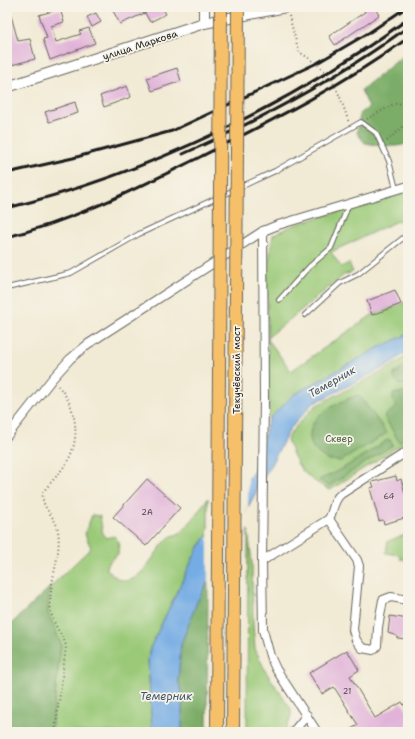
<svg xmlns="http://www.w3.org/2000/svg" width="415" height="739" font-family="'Shantell Sans',sans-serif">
<rect width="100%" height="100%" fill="#f7f3e8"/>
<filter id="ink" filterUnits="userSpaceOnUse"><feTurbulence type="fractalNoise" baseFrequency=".025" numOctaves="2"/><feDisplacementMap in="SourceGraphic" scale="8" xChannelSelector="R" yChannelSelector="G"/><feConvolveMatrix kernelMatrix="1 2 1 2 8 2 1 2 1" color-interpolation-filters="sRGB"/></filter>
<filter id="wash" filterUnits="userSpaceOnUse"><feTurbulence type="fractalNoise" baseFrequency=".012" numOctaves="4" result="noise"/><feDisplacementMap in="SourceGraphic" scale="16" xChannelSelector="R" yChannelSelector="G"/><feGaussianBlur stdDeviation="0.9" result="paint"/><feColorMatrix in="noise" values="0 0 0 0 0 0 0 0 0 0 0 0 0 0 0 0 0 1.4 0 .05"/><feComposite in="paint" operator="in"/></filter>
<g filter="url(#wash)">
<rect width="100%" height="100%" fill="#f1ead4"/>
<g fill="#9ac977" stroke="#5b724a">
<path d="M 408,192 L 408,216 L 331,252 L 341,267 L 349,263 L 353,272 L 344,275 L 267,338 L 291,371 L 372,315 L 408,301 L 408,334 L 376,349 L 293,395 L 269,419 L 267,272 L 273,235 L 294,225 L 379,199 Z"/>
<path d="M 408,355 L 408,440 L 330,490 C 302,475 299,470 287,440 L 292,431 L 315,406 L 389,368 Z"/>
<path d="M 208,498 L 208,534 L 197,550 L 150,648 L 148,659 L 152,732 L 51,732 L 61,644 L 48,613 L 49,588 L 91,548 L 85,534 L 92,515 L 100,516 L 103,535 L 107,538 L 114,536 L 119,541 L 118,554 L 107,564 L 107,569 C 113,575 120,583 130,580 C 145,576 157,547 170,537 C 173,535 178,535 181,532 C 191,523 200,509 208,498 Z"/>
<path d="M 248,530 L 252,563 L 253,625 L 255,649 L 266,672 L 291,709 L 291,716 L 285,732 L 247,732 Z"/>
<path d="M 408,534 L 408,560 L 400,559 L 400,555 L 386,553 L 388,541 Z"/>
</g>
<g fill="#7bad68" stroke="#4c6442">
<path d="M 408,52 L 408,143 C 395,149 378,145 365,143 L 357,133 L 360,114 L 369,107 L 361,90 Z"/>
<path d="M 408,364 L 408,385 L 399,384 L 394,378 L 394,374 Z"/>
<path d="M 408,391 L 408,436 L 399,442 L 384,416 L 397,407 L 393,401 L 393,394 Z"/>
<path d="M 359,395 L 387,433 L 341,461 L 328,460 C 319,455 310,448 310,437 C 309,413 337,404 355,396 Z"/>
<path d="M 389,439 L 393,445 L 329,486 L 319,480 L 342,469 Z"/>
<path d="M 208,581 L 207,732 L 182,732 L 182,695 L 178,680 L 181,644 L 197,602 Z"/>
<path d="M 49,588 L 48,613 L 61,644 L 51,732 L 7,732 L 7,628 Z"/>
</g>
<path fill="#75ace4" stroke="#486480" d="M 408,334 L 408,351 L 385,367 L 312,404 L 290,429 L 197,602 L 181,644 L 178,680 L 182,695 L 182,732 L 152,732 L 148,659 L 150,648 L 197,550 L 253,472 L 269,419 L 293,395 L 376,349 Z"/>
<path fill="#f1ead4" d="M 248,474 L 248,508 L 208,585 L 208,531 Z"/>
<g id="blocks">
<g fill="#e1b3d9">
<path d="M 111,7 L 162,7 L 166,14 L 150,22 L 145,13 L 120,24 Z"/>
<path d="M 362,7 L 374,7 L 379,15 L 335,45 L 329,36 L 365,12 Z"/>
<path d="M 60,9 L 64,22 L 51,26 L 56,42 L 81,34 L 79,31 L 89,28 L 95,43 L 50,60 L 43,39 L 47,38 L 39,15 Z"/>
<path d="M 7,12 L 10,12 L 18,41 L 30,39 L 35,59 L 7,66 Z"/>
<path d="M 96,13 L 101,22 L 92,27 L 87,17 Z"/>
<path d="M 177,68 L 181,81 L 152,91 L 147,78 Z"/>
<path d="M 127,86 L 131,97 L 104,107 L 100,96 Z"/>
<path d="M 75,102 L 78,113 L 49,122 L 45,112 Z"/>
<path d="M 395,290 L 401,304 L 372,315 L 367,301 Z"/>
<path d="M 396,476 L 397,481 L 401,479 L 408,504 L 408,517 L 384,524 L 383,520 L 379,521 L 370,488 L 374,487 L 372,482 Z"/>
<path d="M 147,479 L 180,508 L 146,546 L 113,517 Z"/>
<path d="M 390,616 L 408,619 L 407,639 L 397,638 L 397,636 L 388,633 Z"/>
<path d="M 347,650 L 359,670 L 350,676 L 375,718 L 402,702 L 408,712 L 408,725 L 396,732 L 346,732 L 358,725 L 334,687 L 322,694 L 309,673 Z"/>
</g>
</g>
</g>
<g filter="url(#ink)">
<use href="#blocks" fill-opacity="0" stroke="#67645c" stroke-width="1"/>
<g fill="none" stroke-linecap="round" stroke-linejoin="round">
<defs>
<g id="service">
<path d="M 7,288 L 71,273 L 139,234 L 275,171 L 361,122 L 376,133 L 389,161 L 396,189"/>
<path d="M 279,300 L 309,267 L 331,248 L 349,204"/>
<path d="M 305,315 L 340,283 L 358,274 L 408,234"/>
</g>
<g id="minor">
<path d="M 263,231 L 264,399 L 262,561 L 263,630 L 270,656 L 276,669 L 317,732"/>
<path d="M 7,436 L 52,379 L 70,359 L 88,344 L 263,231 L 278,225 L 408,186"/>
<path d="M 329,519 L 357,560 L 359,566 L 353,630 L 356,640 L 362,648 L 373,650 L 377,646 L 378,627 L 383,600 L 391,597 L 408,600"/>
<path d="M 262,561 L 329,519 C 334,510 333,500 341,494 L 408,451"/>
<path d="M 293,732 L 307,715"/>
</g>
<g id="tertiary">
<path d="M 204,7 L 204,23"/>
<path d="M 7,87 L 204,23 L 286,7"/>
</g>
</defs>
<use href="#service" stroke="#67645c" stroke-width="6"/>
<use href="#minor" stroke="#67645c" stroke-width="10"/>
<use href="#tertiary" stroke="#67645c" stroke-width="12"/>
<g stroke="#67645c" stroke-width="2" stroke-dasharray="1 3" stroke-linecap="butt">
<path d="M 289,16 L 299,52 C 333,72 337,87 349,123"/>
<path d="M 367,119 L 394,104 L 408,103"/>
<path d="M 387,141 L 408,122"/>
<path d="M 55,732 L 66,647 L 65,642 C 60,632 52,622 51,611 C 47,584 62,558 58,531 C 56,515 40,509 43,492 C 50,483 59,474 65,465 C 82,441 77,406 58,386"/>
</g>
<use href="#service" stroke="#fff" stroke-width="4"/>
<use href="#minor" stroke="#fff" stroke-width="8"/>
<use href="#tertiary" stroke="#fff" stroke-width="10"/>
<g stroke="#1c1c1c" stroke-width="3">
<path d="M 183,154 C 262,119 338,78 408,27"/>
<path d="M 7,173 L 73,158 L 172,131 L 317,63 L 370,32 L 407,7"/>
<path d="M 7,208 C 150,173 289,105 408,19"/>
<path d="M 7,237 C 76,220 137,188 200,157 C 271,121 343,85 408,38"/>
</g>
<defs>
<g id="primary-bridge">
<path d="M 217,732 L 221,7"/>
<path d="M 233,732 L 238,7"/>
</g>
</defs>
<use href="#primary-bridge" stroke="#67645c" stroke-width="14" stroke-linecap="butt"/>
<use href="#primary-bridge" stroke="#f6c06b" stroke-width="12"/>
</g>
</g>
<g text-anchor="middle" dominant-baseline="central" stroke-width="3.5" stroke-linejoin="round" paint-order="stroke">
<g font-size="8" fill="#4d424b">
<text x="389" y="496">64</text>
<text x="147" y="512">2А</text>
<text x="347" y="691">21</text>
</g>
<g font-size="10" fill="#1c1c1c" stroke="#f7f3e8">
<text transform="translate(140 45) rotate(-18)">улица Маркова</text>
<text transform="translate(236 370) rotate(-90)">Текучёвский мост</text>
</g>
<g font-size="10" fill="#48593c" stroke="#f7f3e8">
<text x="339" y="438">Сквер</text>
</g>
<g font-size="11" font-style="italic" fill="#40566c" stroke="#f7f3e8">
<text transform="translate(332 382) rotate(-30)">Темерник</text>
<text x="166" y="696">Темерник</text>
</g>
</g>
<rect width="415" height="739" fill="none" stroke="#f7f3e8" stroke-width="24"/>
</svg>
